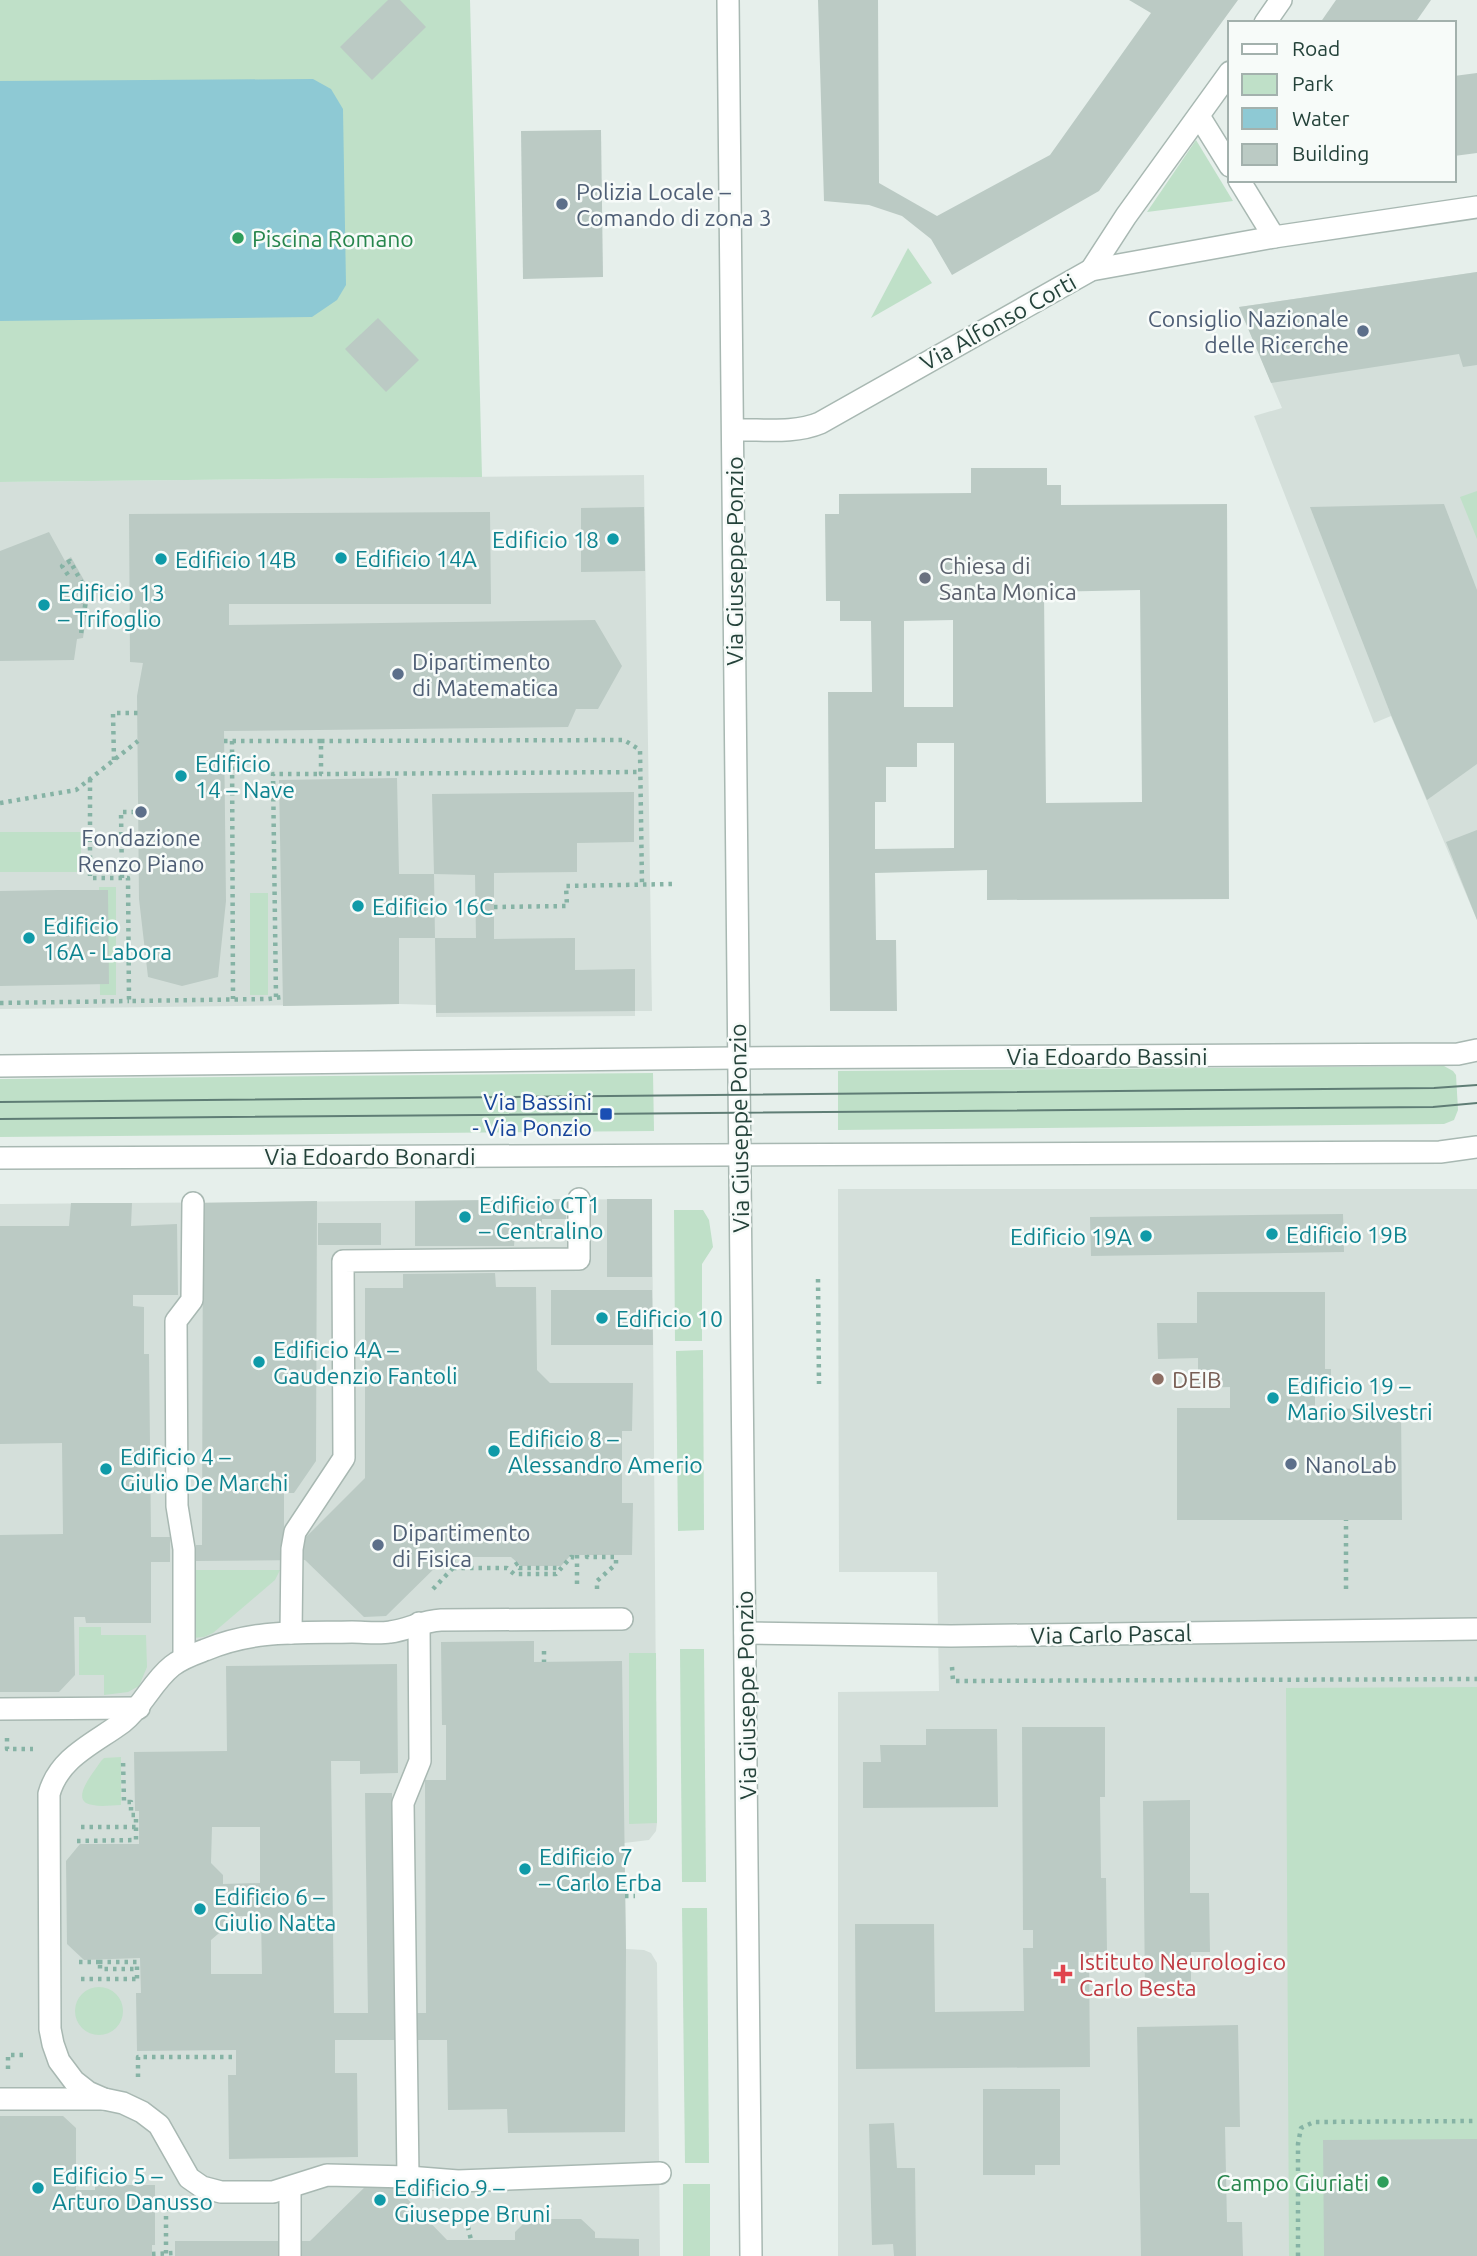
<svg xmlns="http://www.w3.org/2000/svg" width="1477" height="2256" font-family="Ubuntu,sans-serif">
<rect width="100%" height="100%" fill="#e6efeb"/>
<g fill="#d4dfda">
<path d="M 1477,272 L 1477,920 L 1391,716 L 1374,723 L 1254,416 L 1282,408 L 1239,307 Z"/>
<path d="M 644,475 L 652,1011 L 635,1011 L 635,1016 L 436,1017 L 436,1005 L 399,1004 L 0,1009 L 0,482 Z"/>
<path d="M 838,1189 L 1477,1189 L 1477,2256 L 838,2256 L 838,1692 L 939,1691 L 937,1572 L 839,1572 Z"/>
<path d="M 652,1199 L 657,1823 L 656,1831 L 649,1840 L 624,1843 L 626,1949 L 644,1950 L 651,1953 L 657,1963 L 660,2256 L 0,2256 L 0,1204 Z"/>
</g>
<g fill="#bfe0c8">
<path d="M 0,0 L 470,0 L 482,477 L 0,482 Z"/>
<path d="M 1196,140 L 1233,201 L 1147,212 Z"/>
<path d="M 908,248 L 932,283 L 871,318 Z"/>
<path d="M 1477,491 L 1477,539 L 1460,497 Z"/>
<rect x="0" y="832" width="81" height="40"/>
<path d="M 99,887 L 116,887 L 116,995 L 100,995 Z"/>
<rect x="250" y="893" width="18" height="102"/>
<path d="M 1444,1066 L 1453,1071 L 1456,1075 L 1458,1110 L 1454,1120 L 1444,1124 L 838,1130 L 838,1071 Z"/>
<path d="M 653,1073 L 654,1131 L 0,1137 L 0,1079 Z"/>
<path d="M 674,1210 L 703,1210 L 709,1220 L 713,1247 L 702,1264 L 702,1341 L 675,1341 Z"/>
<path d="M 703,1350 L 704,1530 L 678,1531 L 676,1351 Z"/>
<path d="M 189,1570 L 280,1570 L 275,1580 L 213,1633 L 204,1637 L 193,1638 Z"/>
<path d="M 79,1627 L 101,1627 L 101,1635 L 146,1635 L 147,1667 L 139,1686 L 128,1692 L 104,1695 L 104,1675 L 79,1675 Z"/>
<path d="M 680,1649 L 704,1649 L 706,1882 L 682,1882 Z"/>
<path d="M 629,1653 L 656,1653 L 657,1823 L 629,1824 Z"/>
<path d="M 1477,1687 L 1477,2256 L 1289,2256 L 1286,1688 Z"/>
<path d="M 121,1757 L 121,1805 C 112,1805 102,1807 93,1805 C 67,1802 95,1771 101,1761 L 104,1758 Z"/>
<path d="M 682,1908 L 707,1908 L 709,2163 L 685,2163 Z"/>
<circle cx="99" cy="2011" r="24"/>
<rect x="683" y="2184" width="27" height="72"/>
</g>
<path fill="#8ec9d4" d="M 313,79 L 331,89 L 343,109 L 346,285 L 337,300 L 312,317 L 0,321 L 0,81 Z"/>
<g fill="#bbcac4" fill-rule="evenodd">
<path d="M 388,0 L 400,0 L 426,27 L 372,80 L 340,47 Z"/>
<path d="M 818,0 L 878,0 L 879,183 L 937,216 L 1050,155 L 1151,13 L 1129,0 L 1238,0 L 1099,191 L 952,275 L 931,239 L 902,216 L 869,205 L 824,201 Z"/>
<path d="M 1336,0 L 1431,0 L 1415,23 L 1320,23 Z"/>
<path d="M 1477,73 L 1477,153 L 1454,156 L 1454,76 Z"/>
<path d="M 601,130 L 603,277 L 523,279 L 521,131 Z"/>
<path d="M 1477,272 L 1477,365 L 1463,367 L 1459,354 L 1271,383 L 1239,307 Z"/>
<path d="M 378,318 L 419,360 L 386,392 L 345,349 Z"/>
<path d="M 971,468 L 1047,468 L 1047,485 L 1061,485 L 1061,505 L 1227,504 L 1229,899 L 987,900 L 987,870 L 875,873 L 876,940 L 896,940 L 897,1011 L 830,1011 L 828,692 L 872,692 L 871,621 L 840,621 L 840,601 L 826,601 L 825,514 L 839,514 L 839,494 L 971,493 ZM 1140,590 L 1142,802 L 1046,803 L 1044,592 ZM 953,620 L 953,707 L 904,707 L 904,621 ZM 917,743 L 954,743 L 954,848 L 875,849 L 875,802 L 886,802 L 886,767 L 917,767 Z"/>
<path d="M 1444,504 L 1477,590 L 1477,764 L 1427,800 L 1391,715 L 1310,507 Z"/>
<path d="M 644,507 L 645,571 L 581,572 L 581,508 Z"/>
<path d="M 490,512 L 491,604 L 229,604 L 229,625 L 595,620 L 622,666 L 598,709 L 576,709 L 568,727 L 224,731 L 226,901 L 218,977 L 182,986 L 148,977 L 139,899 L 137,696 L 143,663 L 130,662 L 129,514 Z"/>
<path d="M 49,532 L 65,561 L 71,557 L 90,591 L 83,638 L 77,639 L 74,660 L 0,661 L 0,551 Z"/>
<path d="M 397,778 L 399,874 L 434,874 L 435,938 L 476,938 L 475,875 L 434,874 L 432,794 L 634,792 L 634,842 L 577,843 L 577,872 L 494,873 L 494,939 L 575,938 L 575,970 L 635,969 L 635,1011 L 436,1013 L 435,938 L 399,938 L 399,1004 L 283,1006 L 279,780 Z"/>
<path d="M 1477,830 L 1477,920 L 1446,842 Z"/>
<path d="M 58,890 L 108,890 L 109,984 L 0,986 L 0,891 Z"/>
<path d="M 566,1199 L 566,1219 L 542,1219 L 542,1233 L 515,1233 L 514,1246 L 415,1246 L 415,1201 Z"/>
<rect x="607" y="1199" width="45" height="78"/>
<path d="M 317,1201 L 316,1461 L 294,1493 L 284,1493 L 284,1538 L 305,1538 L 365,1478 L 365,1288 L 403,1288 L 403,1274 L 495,1273 L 496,1287 L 536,1287 L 537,1370 L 550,1383 L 633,1383 L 632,1431 L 622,1431 L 622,1503 L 633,1503 L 632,1555 L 571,1555 L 561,1566 L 521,1566 L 511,1557 L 446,1557 L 386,1616 L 364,1617 L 305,1560 L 196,1561 L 196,1545 L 202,1545 L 203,1203 Z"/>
<path d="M 71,1203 L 132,1203 L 131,1226 L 177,1224 L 178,1295 L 133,1295 L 133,1306 L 144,1307 L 144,1354 L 149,1354 L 151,1537 L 170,1537 L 170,1562 L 151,1562 L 151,1623 L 86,1623 L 85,1617 L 74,1617 L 75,1675 L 59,1692 L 0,1692 L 0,1535 L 63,1534 L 62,1443 L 0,1444 L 0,1226 L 69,1226 Z"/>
<path d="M 1343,1214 L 1344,1252 L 1091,1256 L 1090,1217 Z"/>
<rect x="318" y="1223" width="63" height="22"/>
<path d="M 551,1290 L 652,1290 L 653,1345 L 551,1345 Z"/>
<path d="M 1197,1292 L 1325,1292 L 1325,1369 L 1331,1369 L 1331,1386 L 1315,1386 L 1315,1409 L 1401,1408 L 1402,1520 L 1177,1520 L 1177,1408 L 1230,1408 L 1230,1387 L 1198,1388 L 1198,1358 L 1158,1359 L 1157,1323 L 1197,1323 Z"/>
<path d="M 534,1641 L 534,1662 L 622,1661 L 626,1950 L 625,2132 L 508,2133 L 507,2109 L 448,2110 L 447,2040 L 335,2040 L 335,2073 L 357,2073 L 358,2157 L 229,2159 L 228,2075 L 236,2075 L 236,2050 L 137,2051 L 136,1993 L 141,1993 L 140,1958 L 84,1960 L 67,1944 L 66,1861 L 80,1844 L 139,1844 L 139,1811 L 135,1811 L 134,1752 L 227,1751 L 226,1666 L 397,1664 L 398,1773 L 360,1774 L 360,1761 L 331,1761 L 334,2013 L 368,2013 L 365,1793 L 392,1793 L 395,2013 L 426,2013 L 425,1780 L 446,1780 L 446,1725 L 442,1725 L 441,1642 ZM 212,1827 L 260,1827 L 260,1883 L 223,1884 L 223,1875 L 211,1863 ZM 225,1916 L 261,1916 L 262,1974 L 211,1974 L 211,1940 L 225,1928 Z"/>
<path d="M 1022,1727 L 1105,1727 L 1105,1797 L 1100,1797 L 1101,1878 L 1106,1878 L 1107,1952 L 1089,1952 L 1090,2067 L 856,2069 L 855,1924 L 934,1924 L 935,2012 L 1024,2011 L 1023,1948 L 1033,1948 L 1033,1930 L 1023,1930 Z"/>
<path d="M 926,1729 L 997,1729 L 998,1807 L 863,1808 L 863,1762 L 881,1762 L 880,1745 L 926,1745 Z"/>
<path d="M 1190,1800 L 1190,1893 L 1209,1893 L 1210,1952 L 1191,1952 L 1191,1993 L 1145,1993 L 1143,1801 Z"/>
<path d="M 1238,2025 L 1240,2127 L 1225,2127 L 1227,2222 L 1242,2222 L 1243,2256 L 1141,2256 L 1137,2027 Z"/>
<path d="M 983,2089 L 1060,2089 L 1060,2165 L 1035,2165 L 1035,2175 L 983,2175 Z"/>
<path d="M 0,2116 L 63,2116 L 76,2128 L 76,2190 L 95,2190 L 95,2185 L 155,2185 L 155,2245 L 152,2245 L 152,2256 L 0,2256 Z"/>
<path d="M 894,2123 L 897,2168 L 915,2168 L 916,2256 L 894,2256 L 893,2244 L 872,2245 L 869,2124 Z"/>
<path d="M 1477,2139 L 1477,2256 L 1324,2256 L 1323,2140 Z"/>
<path d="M 390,2181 L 447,2240 L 515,2240 L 515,2232 L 528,2219 L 581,2219 L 595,2232 L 595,2238 L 639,2239 L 639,2256 L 175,2256 L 175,2241 L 310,2241 L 370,2182 Z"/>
</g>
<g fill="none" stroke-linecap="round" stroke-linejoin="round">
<defs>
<g id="service">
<path d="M 622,1619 L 441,1620 C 421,1621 408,1630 390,1632 C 378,1634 364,1632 352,1632 C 300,1633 255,1629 205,1650 C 194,1654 182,1658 172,1666 C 152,1682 143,1706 123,1722 C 95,1743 59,1757 49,1794 L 50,2029 L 53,2044 L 59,2061 L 74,2081 L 88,2092 L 104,2099 L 123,2103 L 142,2112 L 159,2125 L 189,2178 L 202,2187 L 221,2192 L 273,2192 L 327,2175 L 408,2177 L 458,2181 L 660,2173"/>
<path d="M 291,1633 L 292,1549 L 295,1532 L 344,1458 L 343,1261 L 579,1259 L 579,1199"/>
<path d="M 745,1633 L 951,1636 L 1477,1629"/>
<path d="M 184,1658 L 184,1549 L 177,1506 L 176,1321 L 192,1300 L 193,1203"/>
<path d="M 408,2177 L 403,1803 L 420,1761 L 419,1623"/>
<path d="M 290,2188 L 290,2256"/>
</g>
<g id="pedestrian">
<path d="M 0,1709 L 139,1708"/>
<path d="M 0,2099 L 104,2099"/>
</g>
<g id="minor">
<path d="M 1265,23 L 1281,0"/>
<path d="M 1199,116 L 1230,166"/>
<path d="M 1239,180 L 1274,237"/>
<path d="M 1091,270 L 1126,216 L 1230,72"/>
<path d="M 733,430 C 761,429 794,434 820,423 L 1091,270 L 1274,237 L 1477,207"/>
</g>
<g id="tertiary">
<path d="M 728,0 L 751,2256"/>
<path d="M 0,1066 L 737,1058 L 1458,1054 L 1477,1050"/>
<path d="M 0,1158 L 1440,1152 L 1477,1147"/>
</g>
</defs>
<use href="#service" stroke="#a8b8b2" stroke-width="24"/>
<use href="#pedestrian" stroke="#a8b8b2" stroke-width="24"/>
<use href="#minor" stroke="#a8b8b2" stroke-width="24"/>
<use href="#tertiary" stroke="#a8b8b2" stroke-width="24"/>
<g stroke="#86b3a5" stroke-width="4.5" stroke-dasharray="3.5 5" stroke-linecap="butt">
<path d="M 68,575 L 62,566 L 70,561 L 87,592 L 81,634 L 78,634"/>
<path d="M 224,741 L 321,741 L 321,774 L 640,772"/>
<path d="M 232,741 L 233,999"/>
<path d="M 321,741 L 624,740 L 640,750 L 642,885"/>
<path d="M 114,760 L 113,713 L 138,713"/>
<path d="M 90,779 L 90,878 L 128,878 L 129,1001 L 268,999 L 283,997"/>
<path d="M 0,803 L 76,790 L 138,741"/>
<path d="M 122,878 L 121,812 L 138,812"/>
<path d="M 494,907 L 567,906 L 566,886 L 673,884"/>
<path d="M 276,997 L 273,774 L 321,774"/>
<path d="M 0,1003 L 129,1001"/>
<path d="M 818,1279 L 819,1384"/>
<path d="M 577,1555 L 577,1589"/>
<path d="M 587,1555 L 587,1557 L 616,1557 L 616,1564 L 597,1581 L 597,1590"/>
<path d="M 518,1563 L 515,1565 L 519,1568 L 561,1568"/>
<path d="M 453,1568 L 507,1568 L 514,1574 L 556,1574 L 571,1557 L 577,1558"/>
<path d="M 433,1589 L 453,1568 L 453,1557"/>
<path d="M 1346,1589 L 1346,1520"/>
<path d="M 544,1651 L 544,1662"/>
<path d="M 952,1667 L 953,1681 L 1477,1679"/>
<path d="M 7,1738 L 7,1749 L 33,1749"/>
<path d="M 81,1827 L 136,1827"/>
<path d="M 77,1841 L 136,1840 L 136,1815 L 131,1815 L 131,1802 L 124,1802 L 123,1759"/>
<path d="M 625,1896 L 635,1896"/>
<path d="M 79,1962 L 99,1962 L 99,1959"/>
<path d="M 99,1962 L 137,1962 L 137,1979 L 141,1979"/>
<path d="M 100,1965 L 100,1969 L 137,1969"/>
<path d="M 81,1979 L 137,1979"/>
<path d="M 8,2069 L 8,2055 L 24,2055"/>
<path d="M 138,2077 L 138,2057 L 236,2057"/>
<path d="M 166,2199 L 166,2256"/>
<path d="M 464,2210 L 471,2240"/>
<path d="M 152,2254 L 175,2253"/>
<path d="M 1298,2256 L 1298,2144 L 1301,2128 L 1314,2122 L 1477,2121"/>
</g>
<use href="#service" stroke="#fff" stroke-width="21"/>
<use href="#pedestrian" stroke="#fff" stroke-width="21"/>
<use href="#minor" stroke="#fff" stroke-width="21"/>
<use href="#tertiary" stroke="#fff" stroke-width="21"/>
<g stroke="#5f7d75" stroke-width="2">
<path d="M 0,1102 L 1434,1088 L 1477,1085"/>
<path d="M 0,1119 L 1433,1107 L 1477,1103"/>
</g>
</g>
<g fill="#5c6f8a" stroke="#f7fbf9" stroke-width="2.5">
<circle cx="562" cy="204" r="7"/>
<circle cx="1363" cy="331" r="7"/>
<circle cx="398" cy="674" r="7"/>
<circle cx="141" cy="812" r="7"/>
<circle cx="1291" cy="1464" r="7"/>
<circle cx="378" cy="1545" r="7"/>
</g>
<g fill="#2e9e5b" stroke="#f7fbf9" stroke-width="2.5">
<circle cx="238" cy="238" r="7"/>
<circle cx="1383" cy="2182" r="7"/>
</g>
<g fill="#0f9aa8" stroke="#f7fbf9" stroke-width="2.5">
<circle cx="613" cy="539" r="7"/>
<circle cx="341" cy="558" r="7"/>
<circle cx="161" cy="559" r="7"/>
<circle cx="44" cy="605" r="7"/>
<circle cx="181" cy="776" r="7"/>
<circle cx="358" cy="906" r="7"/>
<circle cx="29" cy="938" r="7"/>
<circle cx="465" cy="1217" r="7"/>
<circle cx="1272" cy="1234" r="7"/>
<circle cx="1146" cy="1236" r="7"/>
<circle cx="602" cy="1318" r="7"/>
<circle cx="259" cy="1362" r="7"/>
<circle cx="1273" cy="1398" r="7"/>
<circle cx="494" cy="1451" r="7"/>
<circle cx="106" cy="1469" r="7"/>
<circle cx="525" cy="1869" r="7"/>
<circle cx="200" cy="1909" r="7"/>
<circle cx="38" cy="2188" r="7"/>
<circle cx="380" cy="2200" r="7"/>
</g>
<circle fill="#6b7280" stroke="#f7fbf9" stroke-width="2.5" cx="925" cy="578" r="7"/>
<rect fill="#1a4fb4" stroke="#f7fbf9" stroke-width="2.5" x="599" y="1107" width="14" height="14" rx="3.5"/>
<circle fill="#8d6e63" stroke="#f7fbf9" stroke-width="2.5" cx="1158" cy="1379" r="7"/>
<path fill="#e0444e" stroke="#f7fbf9" stroke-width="2.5" d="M1059.5 1963.5h7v7h7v7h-7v7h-7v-7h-7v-7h7z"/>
<g text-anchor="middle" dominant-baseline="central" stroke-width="5" stroke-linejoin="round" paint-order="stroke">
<g font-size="23" fill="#4e5e75" stroke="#f7fbf9" text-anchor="start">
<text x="576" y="191">Polizia Locale –<tspan x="576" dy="26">Comando di zona 3</tspan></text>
<text x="1349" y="318" text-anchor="end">Consiglio Nazionale<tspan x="1349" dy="26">delle Ricerche</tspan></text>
<text x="412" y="661">Dipartimento<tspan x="412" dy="26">di Matematica</tspan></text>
<text x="141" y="837" text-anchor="middle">Fondazione<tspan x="141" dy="26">Renzo Piano</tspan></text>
<text x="1305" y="1464">NanoLab</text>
<text x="392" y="1532">Dipartimento<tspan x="392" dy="26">di Fisica</tspan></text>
</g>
<g font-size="23" fill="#27864d" stroke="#f7fbf9" text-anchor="start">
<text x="252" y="238">Piscina Romano</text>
<text x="1369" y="2182" text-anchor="end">Campo Giuriati</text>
</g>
<g font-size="23" fill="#24423a" stroke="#f7fbf9">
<text transform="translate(998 322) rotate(-29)">Via Alfonso Corti</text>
<text transform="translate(734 561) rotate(-90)">Via Giuseppe Ponzio</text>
<text x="1107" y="1056">Via Edoardo Bassini</text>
<text transform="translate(739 1128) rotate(-91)">Via Giuseppe Ponzio</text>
<text x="370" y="1156">Via Edoardo Bonardi</text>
<text transform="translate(1111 1634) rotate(-1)">Via Carlo Pascal</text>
<text transform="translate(746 1695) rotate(-91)">Via Giuseppe Ponzio</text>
</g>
<g font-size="23" fill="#0d838f" stroke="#f7fbf9" text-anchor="start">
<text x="599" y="539" text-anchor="end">Edificio 18</text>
<text x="355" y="558">Edificio 14A</text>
<text x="175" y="559">Edificio 14B</text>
<text x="58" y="592">Edificio 13<tspan x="58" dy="26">– Trifoglio</tspan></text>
<text x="195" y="763">Edificio<tspan x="195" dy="26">14 – Nave</tspan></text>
<text x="372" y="906">Edificio 16C</text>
<text x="43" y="925">Edificio<tspan x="43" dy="26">16A - Labora</tspan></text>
<text x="479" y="1204">Edificio CT1<tspan x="479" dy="26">– Centralino</tspan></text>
<text x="1286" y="1234">Edificio 19B</text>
<text x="1132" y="1236" text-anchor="end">Edificio 19A</text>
<text x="616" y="1318">Edificio 10</text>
<text x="273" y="1349">Edificio 4A –<tspan x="273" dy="26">Gaudenzio Fantoli</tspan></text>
<text x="1287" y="1385">Edificio 19 –<tspan x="1287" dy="26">Mario Silvestri</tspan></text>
<text x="508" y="1438">Edificio 8 –<tspan x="508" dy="26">Alessandro Amerio</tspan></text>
<text x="120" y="1456">Edificio 4 –<tspan x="120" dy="26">Giulio De Marchi</tspan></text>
<text x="539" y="1856">Edificio 7<tspan x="539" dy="26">– Carlo Erba</tspan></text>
<text x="214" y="1896">Edificio 6 –<tspan x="214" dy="26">Giulio Natta</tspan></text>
<text x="52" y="2175">Edificio 5 –<tspan x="52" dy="26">Arturo Danusso</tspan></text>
<text x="394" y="2187">Edificio 9 –<tspan x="394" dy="26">Giuseppe Bruni</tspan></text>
</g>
<g font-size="23" fill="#5b616d" stroke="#f7fbf9" text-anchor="start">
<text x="939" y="565">Chiesa di<tspan x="939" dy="26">Santa Monica</tspan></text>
</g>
<g font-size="23" fill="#164399" stroke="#f7fbf9" text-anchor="end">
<text x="592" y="1101">Via Bassini<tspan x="592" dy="26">- Via Ponzio</tspan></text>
</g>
<g font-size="23" fill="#785e54" stroke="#f7fbf9" text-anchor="start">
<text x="1172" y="1379">DEIB</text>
</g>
<g font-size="23" fill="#be3a42" stroke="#f7fbf9" text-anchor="start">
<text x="1079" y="1961">Istituto Neurologico<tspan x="1079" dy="26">Carlo Besta</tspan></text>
</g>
</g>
<rect x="1228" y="21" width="228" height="161" fill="#f7fbf9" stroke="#a3b1ad" stroke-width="2"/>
<rect x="1242" y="44" width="35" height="10" fill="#ffffff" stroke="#a3b1ad" stroke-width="2"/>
<text x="1292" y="56" font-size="21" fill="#24423a">Road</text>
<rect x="1242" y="74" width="35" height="21" fill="#bfe0c8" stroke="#a3b1ad" stroke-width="2"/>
<text x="1292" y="91" font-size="21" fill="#24423a">Park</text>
<rect x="1242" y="108" width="35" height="21" fill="#8ec9d4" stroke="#a3b1ad" stroke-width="2"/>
<text x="1292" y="126" font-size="21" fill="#24423a">Water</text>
<rect x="1242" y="144" width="35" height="21" fill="#bbcac4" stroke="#a3b1ad" stroke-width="2"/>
<text x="1292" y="161" font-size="21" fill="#24423a">Building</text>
</svg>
